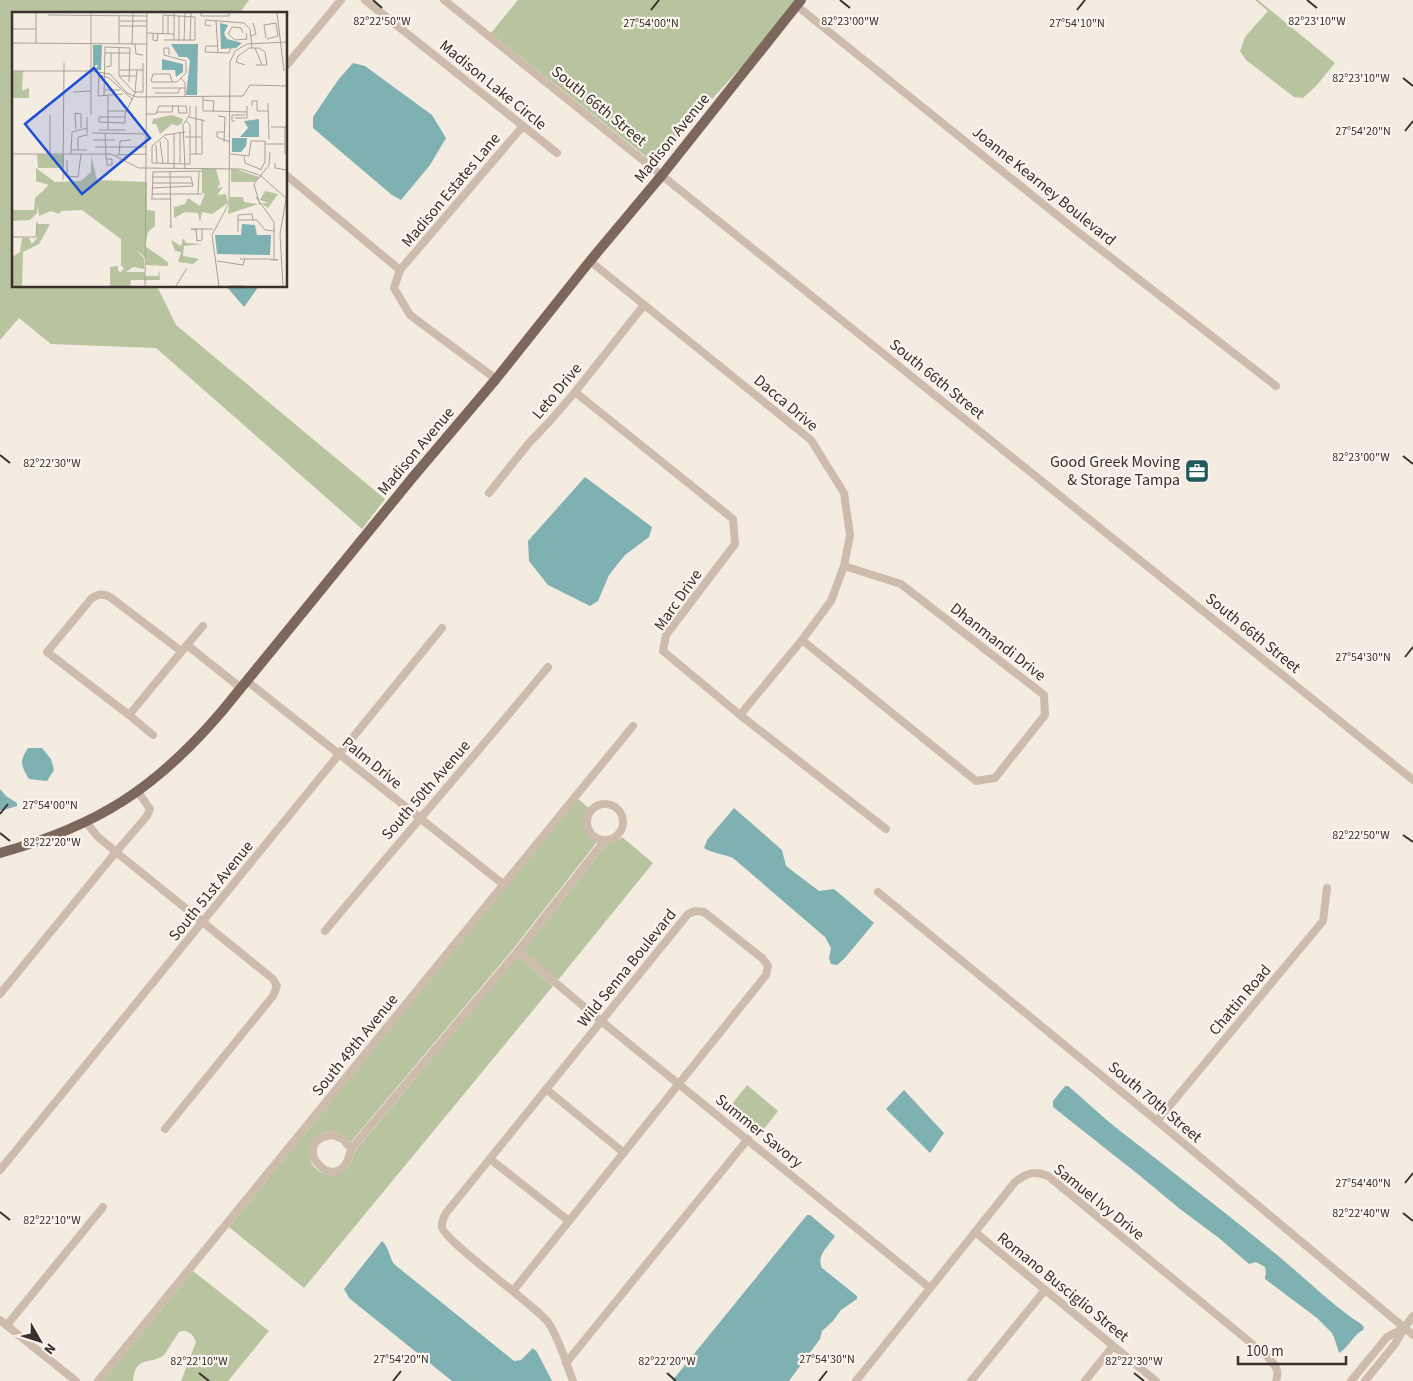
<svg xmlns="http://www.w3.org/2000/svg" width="1413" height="1381" font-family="'Source Sans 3',sans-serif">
<rect width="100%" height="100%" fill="#f4ebe1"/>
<g fill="#b8c4a0">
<path d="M 0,0 L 249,0 L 239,14 L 14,14 L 14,286 L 157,286 L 176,325 L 385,499 L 362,529 L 156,348 L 51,344 L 19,318 L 0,340 Z"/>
<path d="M 518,0 L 796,0 L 753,54 L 654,163 L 491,33 Z"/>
<path d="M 1255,0 L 1258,0 L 1335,63 L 1317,85 L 1303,98 L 1294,97 L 1246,60 L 1240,51 L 1245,37 L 1268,11 Z"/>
<path d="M 578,799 L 589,808 C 579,821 584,834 597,842 L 514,948 L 351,1142 C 321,1110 292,1158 322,1173 C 327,1175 332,1176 337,1174 C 349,1172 352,1161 355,1151 L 518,956 L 553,986 L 304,1288 L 229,1227 Z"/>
<path d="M 622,837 L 653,863 L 558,980 L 523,951 L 607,844 L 618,840 Z"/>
<path d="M 747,1085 L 778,1111 L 760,1134 L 729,1108 Z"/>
<path d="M 193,1271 L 269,1331 L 228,1381 L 181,1381 L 196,1342 C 193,1334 187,1329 179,1332 L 164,1355 C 151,1365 135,1355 133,1381 L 103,1381 Z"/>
</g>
<g fill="#7fb0b2">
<path d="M 353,63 L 365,66 L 432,115 L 446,138 L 430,165 L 401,200 L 392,195 L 313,128 L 313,117 L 338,80 Z"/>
<path d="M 226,286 L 259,286 L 244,307 Z"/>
<path d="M 585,477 L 652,527 L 649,537 L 625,555 L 609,575 L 598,601 L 590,606 L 548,585 L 529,561 L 528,541 Z"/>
<path d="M 28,748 L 42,748 L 51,759 L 54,770 L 47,781 L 29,779 C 21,765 19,762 28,748 Z"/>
<path d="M 0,789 L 6,796 L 17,803 L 17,806 L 0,811 Z"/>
<path d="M 734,808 L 782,850 L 786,866 L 819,891 L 834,889 L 874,923 L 844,959 L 837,965 L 831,964 L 829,958 L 831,948 L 825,937 L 733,858 C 724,854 711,853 704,848 L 707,840 Z"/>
<path d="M 1065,1086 L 1068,1086 C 1085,1100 1101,1116 1119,1130 C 1170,1170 1221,1209 1271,1250 C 1300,1273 1330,1304 1361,1324 L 1364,1327 L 1363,1330 C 1354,1334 1349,1347 1339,1353 L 1334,1337 L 1331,1332 L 1317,1318 L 1265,1279 L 1265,1276 L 1266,1274 L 1265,1267 L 1256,1262 L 1249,1264 L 1219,1238 L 1180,1209 L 1139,1175 L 1053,1107 L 1053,1101 Z"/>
<path d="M 904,1090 L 944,1133 L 930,1153 L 886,1109 Z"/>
<path d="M 807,1215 L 810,1215 L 835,1236 C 828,1247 816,1255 822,1268 L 857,1296 L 857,1299 L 841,1310 L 833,1321 L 822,1331 L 820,1339 L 789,1381 L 672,1381 Z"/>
<path d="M 382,1241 C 389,1247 389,1257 394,1264 L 514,1361 L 521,1360 L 533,1348 L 537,1352 L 552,1381 L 452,1381 L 349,1298 L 344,1289 Z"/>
</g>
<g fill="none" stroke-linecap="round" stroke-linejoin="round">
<g stroke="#cdbbac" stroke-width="8">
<path d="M 365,0 L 557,153"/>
<path d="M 444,0 L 1413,780"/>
<path d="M 797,6 L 1073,228 L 1276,386"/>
<path d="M 286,66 L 341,0"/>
<path d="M 286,175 L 400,270"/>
<path d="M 590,261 L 811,440 L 844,493 L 850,535 L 844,566 L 831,601 L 802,640 L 740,715"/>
<path d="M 496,379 L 410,315 L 394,288 L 400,270 L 523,126"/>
<path d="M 575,392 L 733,519 L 735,544 L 666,635 L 663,651 L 740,715 L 886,829"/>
<path d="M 489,493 L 529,443 L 550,421 L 575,392 L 644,305"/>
<path d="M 802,640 L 976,781 L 995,778 L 1045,715 L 1044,695 L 901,584 L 844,566"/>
<path d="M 187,645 L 203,626"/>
<path d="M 181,651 L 110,597 C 103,593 97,594 91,599 L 47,652 L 129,715 L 187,645 L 241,688"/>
<path d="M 247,681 L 503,884"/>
<path d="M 129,715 L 153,735"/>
<circle cx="605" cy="822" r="18"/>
<path d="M 86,822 L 97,836 L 116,852 L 273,979 L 277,986 L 273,996 L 165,1129"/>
<path d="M 605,840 L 518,951 L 601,1021 L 930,1288"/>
<path d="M 878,892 L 1157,1121 L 1413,1335"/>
<path d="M 325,931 C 399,842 475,756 548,667"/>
<path d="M 0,994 L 116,852 L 147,816 L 150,809 L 138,792"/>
<path d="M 546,1089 L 624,1153"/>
<path d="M 1157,1121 L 1323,921 L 1327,888"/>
<path d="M 332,1135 L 343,1139 L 351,1149 C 340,1205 284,1141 332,1135 Z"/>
<path d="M 351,1149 L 518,951"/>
<path d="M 490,1159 L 569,1221"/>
<path d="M 0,1170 L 442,628"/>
<path d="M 975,1232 L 1156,1381"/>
<path d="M 513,1291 L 766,975 L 768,966 L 762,958 L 704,912 L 695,911 L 688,914 L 446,1213 C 444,1217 441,1222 442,1227 C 443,1240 532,1303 547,1321 C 557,1333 567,1365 573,1381"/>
<path d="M 0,1320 L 76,1381"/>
<path d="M 7,1325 L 103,1207"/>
<path d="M 566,1363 L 748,1139"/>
<path d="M 98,1381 L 633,726"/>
<path d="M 856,1381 L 1015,1182 C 1027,1173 1034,1170 1048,1176 L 1268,1357 C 1275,1365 1280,1370 1276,1381"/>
<path d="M 971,1381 L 1045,1290"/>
<path d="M 1085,1381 L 1113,1346"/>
<path d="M 1351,1381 L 1387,1337 L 1404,1328"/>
<path d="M 1365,1381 L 1395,1344 L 1404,1328 L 1413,1316"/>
</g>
<path stroke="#7d675c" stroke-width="10" d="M 0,853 C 98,826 157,788 223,710 L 413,477 L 496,379 L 590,261 L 662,175 L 801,0"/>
</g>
<path fill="none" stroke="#3b302b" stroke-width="2" d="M 373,0 L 382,8M 840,0 L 850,8M 1307,0 L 1317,8M 651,10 L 659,0M 1077,10 L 1085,0M 1403,78 L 1413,86M 1405,131 L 1413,121M 0,455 L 10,463M 1403,456 L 1413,464M 1405,657 L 1413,647M 0,814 L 8,804M 0,833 L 10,841M 1403,835 L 1413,842M 1405,1183 L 1413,1173M 0,1212 L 10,1220M 1403,1213 L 1413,1221M 199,1373 L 209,1381M 667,1373 L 676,1381M 1134,1373 L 1144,1381M 393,1381 L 401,1371M 819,1381 L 827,1371"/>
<defs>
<symbol id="office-square" viewBox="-11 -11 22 22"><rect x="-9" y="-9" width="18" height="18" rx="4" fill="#1f5a5e" stroke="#fbf5ee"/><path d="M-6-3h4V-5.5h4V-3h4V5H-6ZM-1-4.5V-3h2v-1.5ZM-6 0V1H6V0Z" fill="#fff"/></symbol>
</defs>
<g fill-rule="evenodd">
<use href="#office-square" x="1183" y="457" width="28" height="28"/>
</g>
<g text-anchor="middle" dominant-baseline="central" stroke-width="4.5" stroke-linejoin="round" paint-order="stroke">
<g font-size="16" fill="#3b302b" stroke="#fbf5ee">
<text transform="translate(493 85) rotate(39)">Madison Lake Circle</text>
<text transform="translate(599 106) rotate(39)">South 66th Street</text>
<text transform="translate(672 138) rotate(-51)">Madison Avenue</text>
<text transform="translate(1044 186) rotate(39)">Joanne Kearney Boulevard</text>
<text transform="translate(451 190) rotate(-50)">Madison Estates Lane</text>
<text transform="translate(937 379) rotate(39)">South 66th Street</text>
<text transform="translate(557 391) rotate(-50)">Leto Drive</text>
<text transform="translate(786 403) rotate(40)">Dacca Drive</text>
<text transform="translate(416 451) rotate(-50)">Madison Avenue</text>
<text transform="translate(678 600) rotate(-55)">Marc Drive</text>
<text transform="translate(1253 633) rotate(39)">South 66th Street</text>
<text transform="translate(998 642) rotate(38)">Dhanmandi Drive</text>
<text transform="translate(372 763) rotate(39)">Palm Drive</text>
<text transform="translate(426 790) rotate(-49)">South 50th Avenue</text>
<text transform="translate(211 891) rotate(-51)">South 51st Avenue</text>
<text transform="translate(627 968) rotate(-51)">Wild Senna Boulevard</text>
<text transform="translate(1240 1000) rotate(-50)">Chattin Road</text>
<text transform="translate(355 1045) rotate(-51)">South 49th Avenue</text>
<text transform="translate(1155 1102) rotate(40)">South 70th Street</text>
<text transform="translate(759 1131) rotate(39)">Summer Savory</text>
<text transform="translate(1099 1202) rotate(39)">Samuel Ivy Drive</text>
<text transform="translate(1063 1287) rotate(39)">Romano Busciglio Street</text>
</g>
<g font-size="16" fill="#3b302b" stroke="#fbf5ee" text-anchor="end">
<text x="1180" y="462">Good Greek Moving<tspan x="1180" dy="18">&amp; Storage Tampa</tspan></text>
</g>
</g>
<g transform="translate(12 12)">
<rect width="275" height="275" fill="#f4ebe1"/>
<path d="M 0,59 L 11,59 L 10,79 L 17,76 L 17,86 L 0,86 ZM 160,103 L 171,107 L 170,111 L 166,114 L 160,112 L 148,122 L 144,112 L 140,112 L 141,107 ZM 25,142 L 52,143 L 52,156 L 26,156 ZM 79,143 L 85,168 L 135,170 L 135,198 L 143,199 L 143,214 L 136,220 L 133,234 L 156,250 L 156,254 L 134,253 L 134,246 L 124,238 L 132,246 L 132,257 L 121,255 L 114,260 L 132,260 L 133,264 L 146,264 L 147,257 L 148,268 L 119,268 L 118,274 L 98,274 L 98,255 L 106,254 L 106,259 L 109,260 L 112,256 L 109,254 L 109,227 L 70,198 L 49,199 L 47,202 L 39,199 L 27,204 L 26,194 L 25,201 L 18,208 L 0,209 L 0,198 L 22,198 L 23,186 L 37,173 L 24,169 L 24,156 L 43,170 L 69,169 L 79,160 ZM 190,156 L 204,157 L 208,172 L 205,176 L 211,175 L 205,183 L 214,182 L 216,191 L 200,202 L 190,200 L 188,210 L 186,201 L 173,200 L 162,206 L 162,195 L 173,192 L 176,186 L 188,194 L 193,182 L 190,181 ZM 219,157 L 224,157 L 247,165 L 243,170 L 219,170 ZM 253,179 L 266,182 L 256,196 L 249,191 L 257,191 L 248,188 ZM 218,185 L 231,185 L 232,190 L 246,192 L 216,202 ZM 25,212 L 38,212 L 27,232 L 11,240 L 10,274 L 0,274 L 0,245 L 8,240 L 10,226 L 17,226 L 20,232 L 25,226 ZM 171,226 L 174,231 L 191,232 L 172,234 L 171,244 L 187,247 L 181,252 L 166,250 L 169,240 L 163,239 L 159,228 L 169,234 Z" fill="#b8c4a0"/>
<path d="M 208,11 L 216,13 L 212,21 L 215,27 L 230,31 L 224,36 L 209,37 ZM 159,32 L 186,32 L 185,83 L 174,83 L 178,49 L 175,45 L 167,45 ZM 81,33 L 90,33 L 89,58 L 83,58 L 86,53 L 83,53 L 82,57 L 81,57 ZM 150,47 L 171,52 L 171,60 L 164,65 L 163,58 L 150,58 ZM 247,107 L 247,125 L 228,125 L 236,116 L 232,109 ZM 220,126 L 235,126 L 234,134 L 229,140 L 220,140 ZM 230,212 L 243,213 L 245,223 L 259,223 L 258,243 L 205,242 L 203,223 L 229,223 Z" fill="#7fb0b2"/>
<path fill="none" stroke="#aaa098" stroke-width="1" d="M 24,1 L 24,31M 162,1 L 162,28M 189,1 L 189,4 L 217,4 L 217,1M 265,1 L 272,59M 36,3 L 135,4M 107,4 L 107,31M 167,4 L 167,29M 204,8 L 206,40M 107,9 L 135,9M 107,14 L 135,14M 199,14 L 193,13 L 194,8 L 232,11 L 238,17 L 240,36M 0,17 L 24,17M 135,21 L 162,22M 141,21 L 141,28 L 145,29 L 146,21M 231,21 L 229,16 L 220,15 L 216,22 L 223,28 L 235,27 L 234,21M 151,22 L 151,3 L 183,5 L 183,28 L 152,28M 156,22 L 156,3M 239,24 L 244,22 L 241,11M 254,26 L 252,13 L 264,11 L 266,24 L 255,27M 172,29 L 173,1M 178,29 L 179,1M 0,31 L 135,32M 120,32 L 121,1M 123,32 L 124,42 L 131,43M 206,34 L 194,34 L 193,40 L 217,41 L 219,36M 93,35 L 118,36 L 117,70M 107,35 L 107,64 L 122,80 L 131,80 L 131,51M 243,36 L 250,53M 93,41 L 118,41M 157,43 L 157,36 L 152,36 L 152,43 L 174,49 L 174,61 L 165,70 L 141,70 L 139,69 L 141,62 L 158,62 L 160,70M 233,53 L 224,50 L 226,44 L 237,36 L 247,36 L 253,40 L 255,53 L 244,53M 94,55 L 99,54 L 99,41M 107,58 L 131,58M 0,59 L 80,59M 79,59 L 98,62 L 115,81 L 125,85 L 231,84 L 238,73 L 275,74M 107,64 L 125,64M 169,66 L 173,71 L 173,85M 140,76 L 173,76M 92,78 L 108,78M 61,80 L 79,79M 143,81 L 166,81 L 168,76M 111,82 L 86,84 L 87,63 L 97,66 L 121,88M 92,84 L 93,35M 191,85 L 191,99 L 201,99 L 202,89 L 191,88M 256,91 L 257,127M 161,94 L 174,94 L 175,101 L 167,101 L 166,94M 184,94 L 184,142M 240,94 L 240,89 L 245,89 L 245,99 L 256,99M 96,99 L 115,99M 201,99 L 235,100M 135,102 L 144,102 L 147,94 L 161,94 L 160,100 L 145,100M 38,103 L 38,142M 79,103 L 79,1M 206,104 L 213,105 L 212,130M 113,105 L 87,105 L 87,110 L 113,111 L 113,102 L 123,81 L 125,58M 177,105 L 193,109M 223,106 L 235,106 L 235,94M 223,109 L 220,109 L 220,103 L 233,103M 259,115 L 275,115M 64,117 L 63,101 L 69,102 L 69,116M 87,118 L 96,118 L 96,84M 96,118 L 113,118M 213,120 L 205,120 L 205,125 L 218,130M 80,121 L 135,122M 93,121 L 94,142M 162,121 L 162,156M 152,125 L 156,129 L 156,151M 173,125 L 189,125M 81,128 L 103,128M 148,129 L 151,151M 253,132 L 272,132M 144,133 L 145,151M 140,134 L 140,151 L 178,152 L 178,113 L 174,109M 140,134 L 153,123 L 173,120M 83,135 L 135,135M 59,138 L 75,138M 66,138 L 66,125 L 75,123 L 75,105M 0,142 L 99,142 L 127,156 L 229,157 L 250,164M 59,142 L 60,120 L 75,116M 94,142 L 94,147 L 100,147 L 100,153 L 95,153 L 95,147M 179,142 L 190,142 L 190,107M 218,142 L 237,144 L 239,129 L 253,129 L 253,132M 273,142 L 273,115M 104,143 L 135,142M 107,143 L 108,129 L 119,128M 232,144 L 233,151 L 250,158M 55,148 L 55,164 L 66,165 L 69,142M 168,151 L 168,120M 263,151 L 263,156 L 275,158M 173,156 L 171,113 L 178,102 L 178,94M 249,157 L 253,150 L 253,132M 249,164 L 275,187M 140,165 L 179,165 L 181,174 L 140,176M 51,168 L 52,51M 140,171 L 181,171M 140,182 L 190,182M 186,182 L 187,160M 244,185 L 262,210 L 262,247 L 266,248 L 259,248 L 262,247M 139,187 L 158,187M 140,187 L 141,160 L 191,159M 248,193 L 242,172 L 257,153 L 258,140M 226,208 L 245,208 L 253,218 L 263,219M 158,213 L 159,216 L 158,159M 184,216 L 185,229 L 190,228 L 190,216M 184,218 L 179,217 L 201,217M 226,220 L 226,203 L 240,202 L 241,208M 0,225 L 24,225 L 25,210M 228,247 L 259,247M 205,249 L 231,253 L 233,247M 133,274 L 135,1M 164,274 L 175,256M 207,274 L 200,223 L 217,191 L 218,50 L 223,39 L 235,32 L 275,30M 216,274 L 233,274M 271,274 L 268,222 L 275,182"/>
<path fill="#1d4ed8" fill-opacity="0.15" stroke="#1d4ed8" stroke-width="2.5" d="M 82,56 L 138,126 L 70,182 L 13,112 Z"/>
<rect width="275" height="275" fill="none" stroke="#3b302b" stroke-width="2.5"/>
</g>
<g font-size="12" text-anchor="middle" fill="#3b302b" stroke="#fbf5ee" stroke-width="4.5" stroke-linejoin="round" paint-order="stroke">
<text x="382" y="25">82°22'50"W</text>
<text x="850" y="25">82°23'00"W</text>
<text x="1317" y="25">82°23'10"W</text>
<text x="651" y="27">27°54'00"N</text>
<text x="1077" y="27">27°54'10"N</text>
<text x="1361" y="82">82°23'10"W</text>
<text x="1363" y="135">27°54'20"N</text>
<text x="1361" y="461">82°23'00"W</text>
<text x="52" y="467">82°22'30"W</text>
<text x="1363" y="661">27°54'30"N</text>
<text x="50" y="809">27°54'00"N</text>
<text x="1361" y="839">82°22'50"W</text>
<text x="52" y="846">82°22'20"W</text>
<text x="1363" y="1187">27°54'40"N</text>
<text x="1361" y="1217">82°22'40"W</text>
<text x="52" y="1224">82°22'10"W</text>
<text x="401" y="1363">27°54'20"N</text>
<text x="827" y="1363">27°54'30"N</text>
<text x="199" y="1365">82°22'10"W</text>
<text x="667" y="1365">82°22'20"W</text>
<text x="1134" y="1365">82°22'30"W</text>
</g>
<g transform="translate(40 1341) rotate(129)" stroke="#fbf5ee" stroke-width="4" paint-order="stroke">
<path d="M0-4L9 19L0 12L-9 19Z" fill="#3b302b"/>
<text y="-8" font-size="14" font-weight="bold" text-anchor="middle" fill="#3b302b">N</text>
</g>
<path d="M1238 1356v8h108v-8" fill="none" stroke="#3b302b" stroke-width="2.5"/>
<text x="1246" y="1356" font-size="15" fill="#3b302b" stroke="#fbf5ee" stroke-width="4" paint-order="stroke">100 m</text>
</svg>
